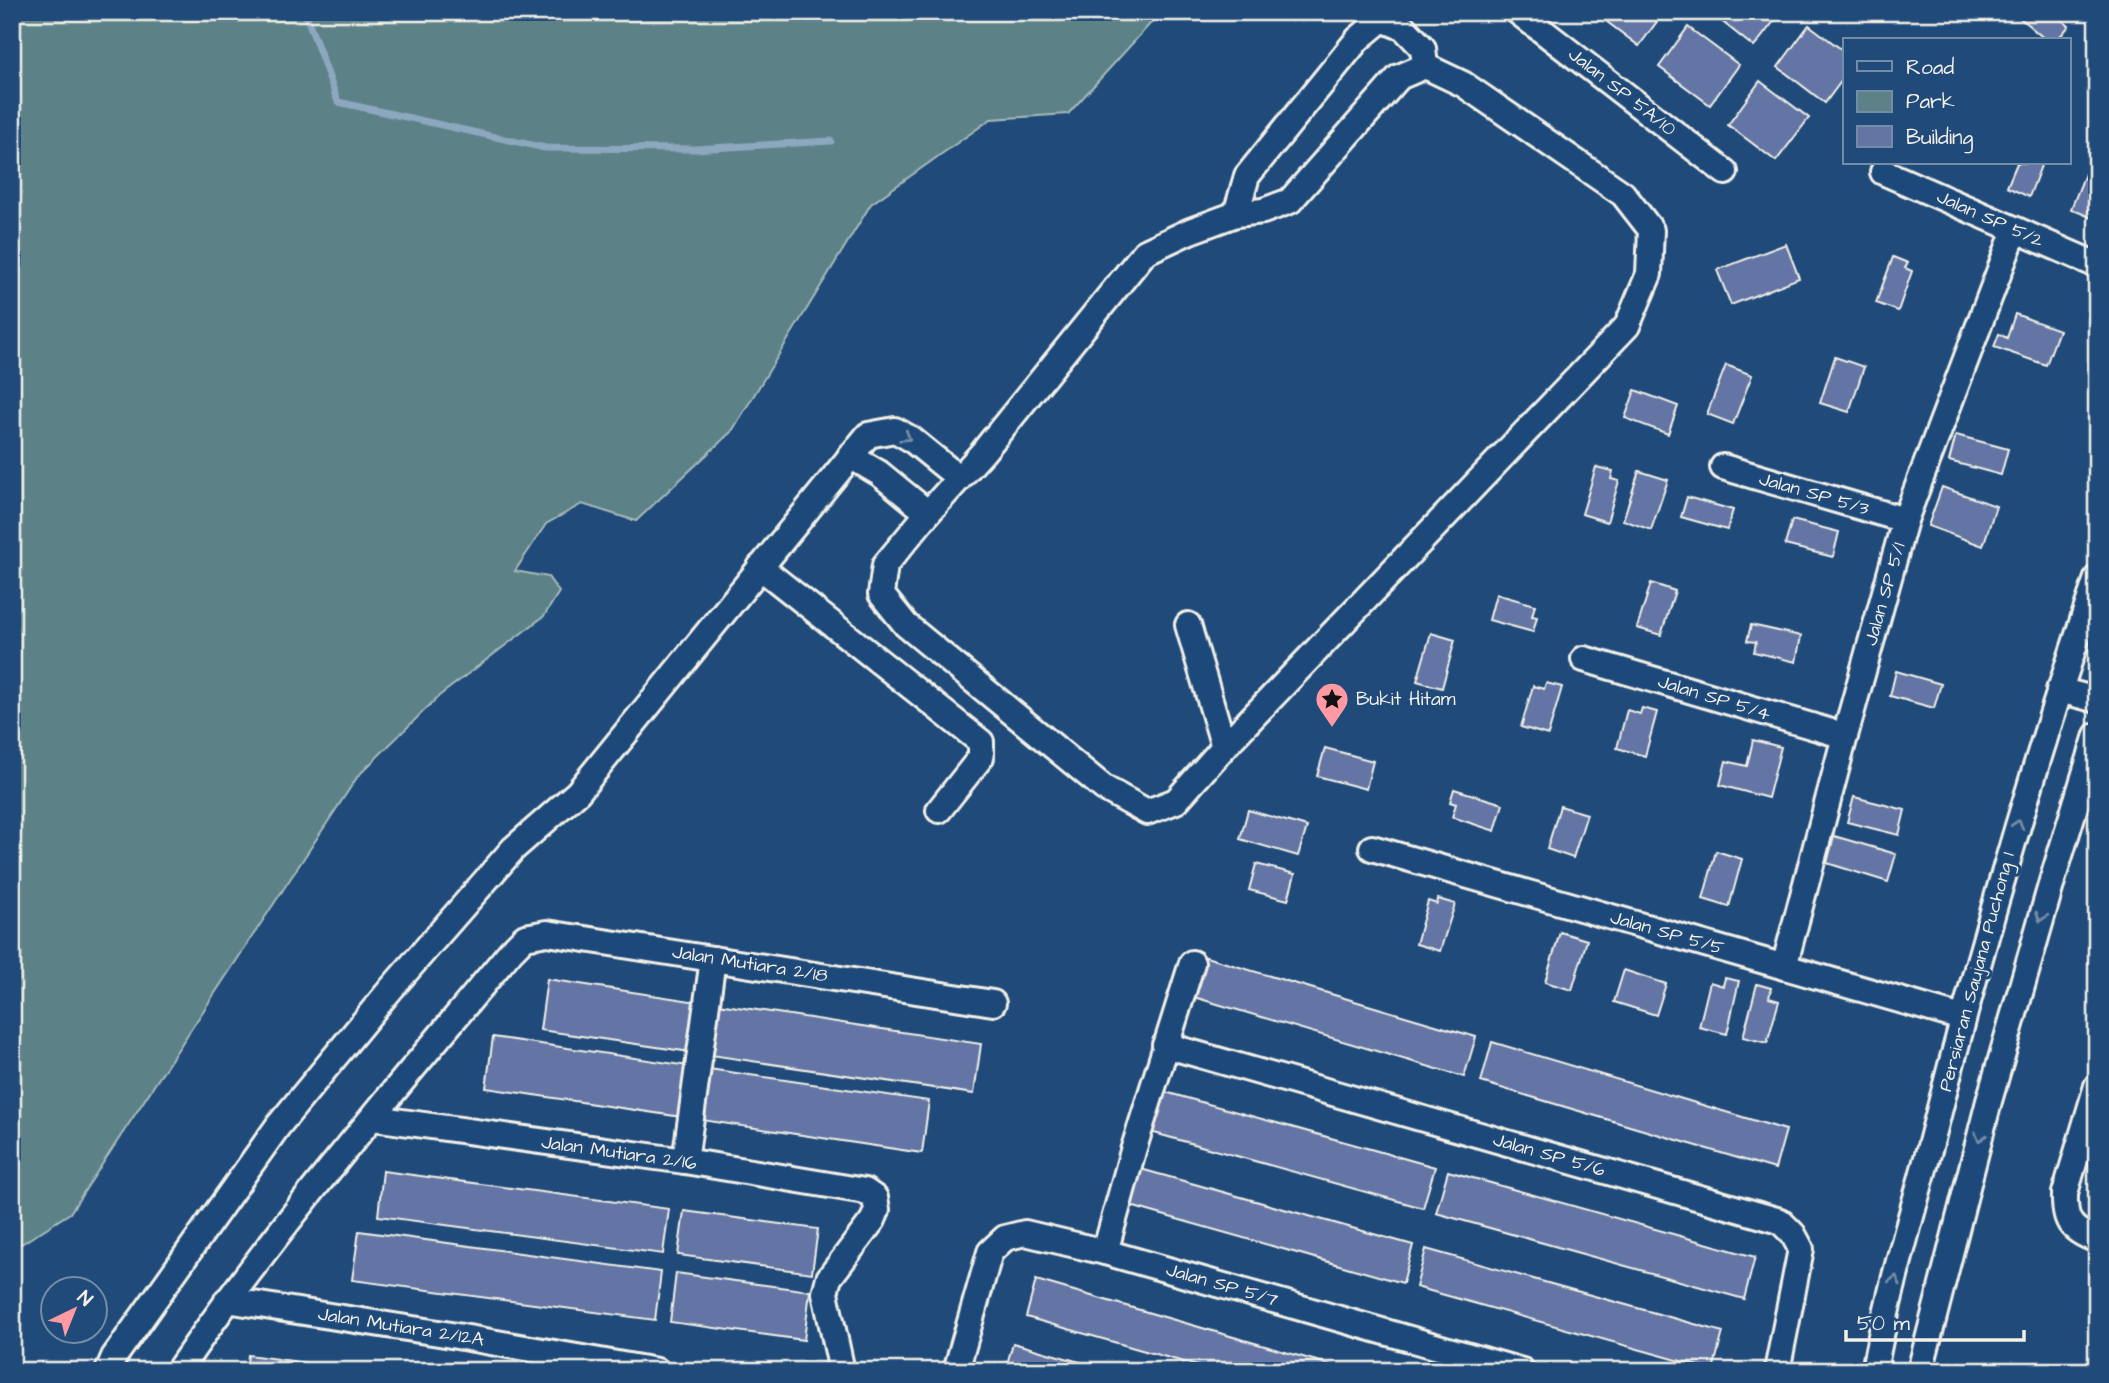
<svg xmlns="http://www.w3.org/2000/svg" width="2109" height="1383" font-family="'Architects Daughter',sans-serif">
<rect width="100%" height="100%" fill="#1f4a7a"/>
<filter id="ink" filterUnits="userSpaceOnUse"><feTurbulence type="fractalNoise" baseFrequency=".0143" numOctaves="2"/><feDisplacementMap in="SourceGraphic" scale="14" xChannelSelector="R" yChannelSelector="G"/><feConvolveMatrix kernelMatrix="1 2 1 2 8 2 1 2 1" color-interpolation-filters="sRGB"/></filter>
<g filter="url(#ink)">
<path fill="#5c8288" stroke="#a8bab8" stroke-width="2" d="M 12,12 L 1161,12 L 1068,114 L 991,119 L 871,204 L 732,431 L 636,521 L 582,504 L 546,524 L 515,571 L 548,577 L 559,592 L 544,616 L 439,696 L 358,776 L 70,1213 L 12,1250 Z"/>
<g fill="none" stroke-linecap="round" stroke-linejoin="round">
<path stroke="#8da7bf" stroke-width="7" d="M 305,12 L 338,102 L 545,148 L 695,149 L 831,141"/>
</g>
<g fill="#6475a4" stroke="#f4f1e8" stroke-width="2">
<path d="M 1594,12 L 1664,12 L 1639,46 Z"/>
<path d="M 1710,12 L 1781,12 L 1754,47 Z"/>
<path d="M 2013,12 L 2053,12 L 2069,26 L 2057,40 L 2046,40 Z"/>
<path d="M 1809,25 L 1845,52 L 1845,76 L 1825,103 L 1778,67 Z"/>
<path d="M 1688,27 L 1739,65 L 1710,105 L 1659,67 Z"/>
<path d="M 1760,81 L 1809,118 L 1776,161 L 1728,125 Z"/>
<path d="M 2017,163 L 2042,163 L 2029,197 L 2007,187 Z"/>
<path d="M 2089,164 L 2097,167 L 2097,220 L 2071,209 Z"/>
<path d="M 1786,244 L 1799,278 L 1731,305 L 1717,270 Z"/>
<path d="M 1893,257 L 1908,263 L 1905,268 L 1912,271 L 1898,311 L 1876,303 Z"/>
<path d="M 2015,314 L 2059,330 L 2046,365 L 1994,347 L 1999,334 L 2007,338 Z"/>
<path d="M 1835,357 L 1864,367 L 1849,412 L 1820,403 Z"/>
<path d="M 1726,365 L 1752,375 L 1733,424 L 1707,414 Z"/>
<path d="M 1635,390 L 1678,406 L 1668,434 L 1625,418 Z"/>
<path d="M 1956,435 L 2008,449 L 2001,475 L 1949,461 Z"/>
<path d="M 1596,467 L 1613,471 L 1611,479 L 1619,481 L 1607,522 L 1582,514 Z"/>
<path d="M 1639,471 L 1668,480 L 1651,530 L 1623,520 Z"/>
<path d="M 1942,487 L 1996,506 L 1983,546 L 1928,526 Z"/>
<path d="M 1687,497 L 1733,510 L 1727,530 L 1681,517 Z"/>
<path d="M 1792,520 L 1839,532 L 1833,557 L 1785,545 Z"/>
<path d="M 1651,583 L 1675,591 L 1661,635 L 1637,628 Z"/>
<path d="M 1496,594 L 1535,605 L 1532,616 L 1537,617 L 1533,632 L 1489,620 Z"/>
<path d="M 1751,625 L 1801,636 L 1796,662 L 1754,652 L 1756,642 L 1747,641 Z"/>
<path d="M 1431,633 L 1455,640 L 1442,688 L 1417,681 Z"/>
<path d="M 1896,671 L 1941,684 L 1934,708 L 1890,696 Z"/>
<path d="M 1546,683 L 1562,687 L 1548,735 L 1521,727 L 1533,686 L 1544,689 Z"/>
<path d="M 1642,708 L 1657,712 L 1645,756 L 1617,748 L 1627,710 L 1640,714 Z"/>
<path d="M 1753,740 L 1781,747 L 1768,798 L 1720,785 L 1726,761 L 1747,766 Z"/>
<path d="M 1325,748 L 1373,761 L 1366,789 L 1317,776 Z"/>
<path d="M 1454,789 L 1503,804 L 1495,831 L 1452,817 L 1456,804 L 1450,802 Z"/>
<path d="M 1854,797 L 1905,810 L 1899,835 L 1847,822 Z"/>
<path d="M 1560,806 L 1587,814 L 1573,858 L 1547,849 Z"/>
<path d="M 1248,810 L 1307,827 L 1298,856 L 1240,839 Z"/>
<path d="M 1834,836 L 1896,854 L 1888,882 L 1827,863 Z"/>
<path d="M 1716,851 L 1742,859 L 1729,907 L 1703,899 Z"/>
<path d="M 1256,864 L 1295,874 L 1288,900 L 1249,890 Z"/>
<path d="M 1438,899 L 1455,904 L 1440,951 L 1416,944 L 1428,901 L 1437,904 Z"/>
<path d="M 1560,932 L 1587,940 L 1572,990 L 1545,982 Z"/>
<path d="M 1199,955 L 1476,1037 L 1464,1077 L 1187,995 Z"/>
<path d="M 1624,970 L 1666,984 L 1656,1015 L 1614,1002 Z"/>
<path d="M 1725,978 L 1739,981 L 1727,1034 L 1699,1027 L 1710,982 L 1723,986 Z"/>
<path d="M 547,979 L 698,1002 L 691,1052 L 540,1030 Z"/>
<path d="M 1757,984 L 1771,988 L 1769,998 L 1779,1001 L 1767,1043 L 1743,1037 Z"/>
<path d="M 718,1004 L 981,1044 L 974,1094 L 711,1055 Z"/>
<path d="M 493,1037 L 689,1066 L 682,1117 L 486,1088 Z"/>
<path d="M 1492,1042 L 1786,1130 L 1775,1169 L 1481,1082 Z"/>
<path d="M 709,1069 L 929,1101 L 922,1153 L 702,1120 Z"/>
<path d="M 1158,1090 L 1435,1167 L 1423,1208 L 1147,1131 Z"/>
<path d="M 1137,1168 L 1413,1245 L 1403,1283 L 1127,1205 Z"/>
<path d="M 383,1171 L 669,1209 L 663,1254 L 378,1216 Z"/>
<path d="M 1448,1171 L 1755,1257 L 1744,1299 L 1436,1213 Z"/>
<path d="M 684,1211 L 818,1229 L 812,1273 L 678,1255 Z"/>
<path d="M 359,1231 L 661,1272 L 655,1320 L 352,1280 Z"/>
<path d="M 1426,1249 L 1723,1332 L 1713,1370 L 1416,1287 Z"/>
<path d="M 676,1273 L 810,1291 L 804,1340 L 670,1322 Z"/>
<path d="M 1036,1280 L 1348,1370 L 1348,1371 L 1215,1371 L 1026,1317 Z"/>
<path d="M 1013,1343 L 1111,1371 L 1005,1371 Z"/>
<path d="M 248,1355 L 366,1371 L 246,1371 Z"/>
</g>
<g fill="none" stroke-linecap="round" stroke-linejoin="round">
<defs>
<g id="minor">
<path d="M 1518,12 L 1725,172"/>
<path d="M 1425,66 L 1463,84 L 1623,194 L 1651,230 L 1649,274 L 1627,326 L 1224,747 L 1176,801 L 1147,812 L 1104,788 L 906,625 L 881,594 L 885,565 L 928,513 L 983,452 L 1145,252 L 1190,231 L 1236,214 L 1263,211 L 1290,201 L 1399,77 Z"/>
<path d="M 1883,172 L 2097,265"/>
<path d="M 1236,214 L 1247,176 L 1358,39 L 1382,19 L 1404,28 L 1423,48 L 1425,66"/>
<path d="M 850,456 L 879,473 L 928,513"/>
<path d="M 1723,467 L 1905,520"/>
<path d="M 760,567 L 981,742 L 981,757 L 939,810"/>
<path d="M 1188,625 L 1224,747"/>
<path d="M 1584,659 L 1845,736"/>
<path d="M 2059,690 L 2097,700"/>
<path d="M 1372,848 L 1962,1018"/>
<path d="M 1784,967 L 1845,736 L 1905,520 L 2015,230"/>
<path d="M 1165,1045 L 1780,1221 L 1793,1234 L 1801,1249 L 1777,1371"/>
<path d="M 2097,1086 L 2065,1193 C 2064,1221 2070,1230 2097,1240"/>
<path d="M 373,1118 L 685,1161 L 865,1191 L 875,1198 L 877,1210 L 873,1220 L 829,1278 L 825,1293 L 842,1371"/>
<path d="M 685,1161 L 713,959"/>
<path d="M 1105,1252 L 1133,1151 L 1192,963"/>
<path d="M 227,1300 L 445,1334 L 657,1371"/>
<path d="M 108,1371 L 114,1357 L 278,1126 L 390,990 L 513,849 L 578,792 L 868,435 L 895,430 L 911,439 L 959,478"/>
<path d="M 178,1371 C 279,1223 397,1088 511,951 L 525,937 L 547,933 L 993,1003"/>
<path d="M 956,1371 L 990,1252 L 1005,1238 L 1025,1233 L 1105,1252 L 1522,1371"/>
<path d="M 1874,1371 C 1888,1293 1912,1215 1932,1139 C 1980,949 2034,763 2097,578"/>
<path d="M 1920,1371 L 1989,1101 L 2053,878 L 2097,735"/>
</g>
</defs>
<use href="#minor" stroke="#f4f1e8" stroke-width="30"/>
<use href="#minor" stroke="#1f4a7a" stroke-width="24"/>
</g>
<defs><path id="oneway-chevron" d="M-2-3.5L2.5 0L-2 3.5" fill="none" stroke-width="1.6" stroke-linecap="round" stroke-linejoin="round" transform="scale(1.75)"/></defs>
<g stroke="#748da6">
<use href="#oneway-chevron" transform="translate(906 437) rotate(32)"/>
<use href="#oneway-chevron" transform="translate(2018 824) rotate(-73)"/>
<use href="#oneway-chevron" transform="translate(2041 917) rotate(106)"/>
<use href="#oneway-chevron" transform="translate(1980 1137) rotate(105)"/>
<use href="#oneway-chevron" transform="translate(1895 1280) rotate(-76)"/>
</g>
</g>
<defs>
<symbol id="sight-pin" viewBox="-11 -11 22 30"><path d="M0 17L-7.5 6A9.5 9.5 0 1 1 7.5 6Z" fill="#ff9aa2" stroke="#1f4a7a"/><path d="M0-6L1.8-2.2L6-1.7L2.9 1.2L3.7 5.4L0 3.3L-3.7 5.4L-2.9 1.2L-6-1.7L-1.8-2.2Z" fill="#111"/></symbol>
</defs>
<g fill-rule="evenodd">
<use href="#sight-pin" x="1313" y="680" width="38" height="52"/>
</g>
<g text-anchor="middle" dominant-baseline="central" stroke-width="6" stroke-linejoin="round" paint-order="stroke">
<g font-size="19" fill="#f4f1e8" stroke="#1f4a7a">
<text transform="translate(1622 92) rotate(38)">Jalan SP 5A/10</text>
<text transform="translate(1990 219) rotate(24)">Jalan SP 5/2</text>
<text transform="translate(1814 494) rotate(16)">Jalan SP 5/3</text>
<text transform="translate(1885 594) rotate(-74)">Jalan SP 5/1</text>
<text transform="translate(1714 698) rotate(17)">Jalan SP 5/4</text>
<text transform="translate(1667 933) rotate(16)">Jalan SP 5/5</text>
<text transform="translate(750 964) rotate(9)">Jalan Mutiara 2/18</text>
<text transform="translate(1977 972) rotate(-75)">Persiaran Saujana Puchong 1</text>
<text transform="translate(619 1153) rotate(8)">Jalan Mutiara 2/16</text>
<text transform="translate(1549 1155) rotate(16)">Jalan SP 5/6</text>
<text transform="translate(1222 1285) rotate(16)">Jalan SP 5/7</text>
<text transform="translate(401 1327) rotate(9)">Jalan Mutiara 2/12A</text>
</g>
<g font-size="19" fill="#f4f1e8" stroke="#1f4a7a" text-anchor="start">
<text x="1356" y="699">Bukit Hitam</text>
</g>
</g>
<rect width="2109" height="1383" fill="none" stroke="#1f4a7a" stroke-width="42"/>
<rect x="21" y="21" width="2067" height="1341" fill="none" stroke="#f4f1e8" stroke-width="2.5" filter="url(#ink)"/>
<rect x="1843" y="38" width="228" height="126" fill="#1f4a7a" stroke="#748da6" stroke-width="2"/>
<rect x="1857" y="61" width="35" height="10" fill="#1f4a7a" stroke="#748da6" stroke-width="2"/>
<text x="1906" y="74" font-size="21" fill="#f4f1e8">Road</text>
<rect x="1857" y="91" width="35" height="21" fill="#5c8288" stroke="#748da6" stroke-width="2"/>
<text x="1906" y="108" font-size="21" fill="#f4f1e8">Park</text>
<rect x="1857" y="126" width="35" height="21" fill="#6475a4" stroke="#748da6" stroke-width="2"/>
<text x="1906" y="144" font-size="21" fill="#f4f1e8">Building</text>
<g transform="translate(74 1310) rotate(43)"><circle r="33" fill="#1f4a7a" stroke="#748da6" stroke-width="2"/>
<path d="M0-5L12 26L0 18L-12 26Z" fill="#ff9aa2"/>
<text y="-10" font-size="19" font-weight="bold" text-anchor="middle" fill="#f4f1e8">N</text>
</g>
<path d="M1846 1330v10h178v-10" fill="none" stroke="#f4f1e8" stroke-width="3.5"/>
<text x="1857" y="1330" font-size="21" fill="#f4f1e8" stroke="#1f4a7a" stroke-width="5" paint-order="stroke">50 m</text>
</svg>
